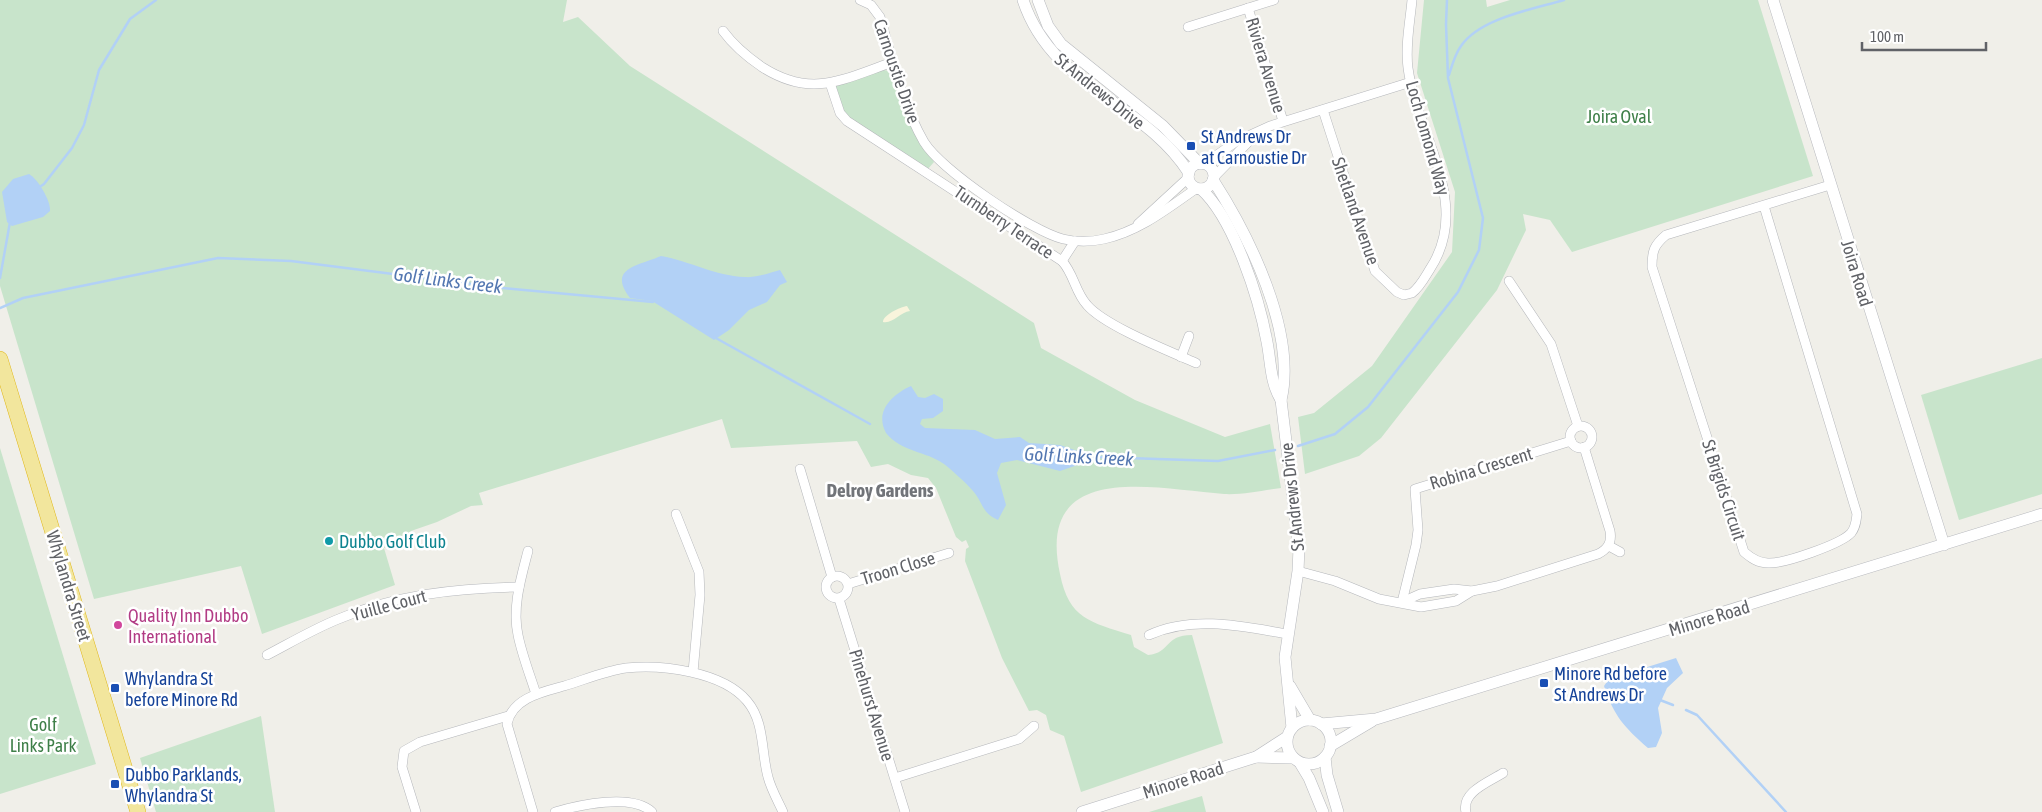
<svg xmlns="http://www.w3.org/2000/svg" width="2042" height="812" font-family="'Asap Condensed',sans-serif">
<rect width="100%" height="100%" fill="#f0efe9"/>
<g fill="#c8e4cb">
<path d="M 0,0 L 567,0 L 563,22 L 578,17 L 630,66 L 1034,323 L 1041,348 L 1135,400 L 1225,437 L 1270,424 L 1281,488 C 1263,490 1243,495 1224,494 C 1155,489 1035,459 1060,574 C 1069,619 1090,622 1131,635 L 1134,647 L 1148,655 C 1171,653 1164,635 1192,635 L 1223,743 L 1081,792 L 1064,736 L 1050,730 L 1046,715 L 1037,710 L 1029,711 L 1002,658 L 965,561 L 966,549 L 969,547 L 966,540 L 962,542 L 956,537 L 936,488 L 928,478 L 911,475 L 888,464 L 871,467 L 857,441 L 731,448 L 722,419 L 479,493 L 483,505 L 471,506 L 437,522 L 411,531 L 404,543 L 384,548 L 395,585 L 262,634 L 241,566 L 94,599 L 0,286 Z"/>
<path d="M 1424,0 L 1486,0 L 1487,7 L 1510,0 L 1758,0 L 1813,176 L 1572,252 L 1550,220 L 1523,214 L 1526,230 L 1497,290 L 1381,438 L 1359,456 L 1305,474 L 1298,417 L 1314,413 L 1372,366 L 1452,252 L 1455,192 L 1417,73 Z"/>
<path d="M 884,70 L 889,71 L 892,75 L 913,131 L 934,162 L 927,170 L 843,114 L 834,88 L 838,84 Z"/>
<path d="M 2042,358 L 2042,494 L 1959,520 L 1921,395 Z"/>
<path d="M 0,448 L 96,764 L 0,794 Z"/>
<path d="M 261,716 L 275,812 L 156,812 L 140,758 Z"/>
<path d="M 1202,796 L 1206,812 L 1149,812 Z"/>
</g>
<path fill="#f8f4dc" d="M 907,306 L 910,311 C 900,312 893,324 883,322 C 883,315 900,307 907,306 Z"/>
<g fill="#b2d1f6">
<path d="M 29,174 C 38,179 51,201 50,211 L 43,217 L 12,226 L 7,222 L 2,192 L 13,179 Z"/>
<path d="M 661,256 C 690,261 715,276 745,277 C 756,278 769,273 780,270 L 787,282 L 780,285 L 767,302 L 749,310 L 729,330 L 714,340 L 652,301 L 630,298 C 607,268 638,266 661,256 Z"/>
<path d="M 911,386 L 918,397 L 925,398 L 934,394 L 943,399 L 943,411 L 933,418 L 922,419 L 920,424 L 925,428 L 975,430 L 995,439 L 1020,437 L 1029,443 L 1060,445 L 1098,458 L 1060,471 L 1017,460 L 1001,463 L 997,473 L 1006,505 L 998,520 C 981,512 984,504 973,491 C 965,482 954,472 944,464 C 926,451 901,452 886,433 C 874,411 893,394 911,386 Z"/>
<path d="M 1676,658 L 1683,673 L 1667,688 L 1658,708 L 1662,733 L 1656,747 L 1648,748 C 1624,727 1614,716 1604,686 L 1609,679 Z"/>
</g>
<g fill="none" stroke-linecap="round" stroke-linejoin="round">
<g stroke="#b2d1f6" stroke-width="2.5">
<path d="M 1449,75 C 1452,65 1455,54 1461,46 C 1480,18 1534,9 1564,0"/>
<path d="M 38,188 L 44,184 L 72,148 L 84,125 L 99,70 L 130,19 L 156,0"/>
<path d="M 0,278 L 10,222"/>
<path d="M 0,308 L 23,298 L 218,258 L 291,261 L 503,288 L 653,302"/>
<path d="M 714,337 L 870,424"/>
<path d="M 1298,446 L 1335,434 L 1368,407 L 1458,292 L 1479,250 L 1483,218 L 1448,78 L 1446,24 L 1447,0"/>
<path d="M 1097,457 L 1218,461 L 1275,450"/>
<path d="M 1660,700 L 1673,705"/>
<path d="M 1686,710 L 1697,715 L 1786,812"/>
</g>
<defs>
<g id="street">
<path d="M 860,0 L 871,5 L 880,17 C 892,58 902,104 924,142 C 941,170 1031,231 1063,239 C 1076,242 1091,242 1104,239 C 1140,231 1168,208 1197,188"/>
<path d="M 1248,8 L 1283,121"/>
<path d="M 1188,27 L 1274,0"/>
<path d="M 723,31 C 734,46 746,56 762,67 C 812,99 843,79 893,62"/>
<path d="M 830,83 L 840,113 L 847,121 L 1062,261 C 1074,274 1075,292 1087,305 C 1105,326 1169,351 1196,363"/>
<path d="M 1323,110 L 1375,271 L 1397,292 L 1404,295 L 1412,293 C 1420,287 1425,277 1430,269 C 1473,204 1417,135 1408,68 C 1405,46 1410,22 1412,0"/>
<path d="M 1204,164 L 1237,141 L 1270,126 L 1411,82"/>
<path d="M 1214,177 L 1256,134"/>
<path d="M 1764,206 L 1857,514 C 1856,521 1856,527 1851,533 C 1841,544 1784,564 1768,563 C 1758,563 1751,558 1744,552 L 1652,267 C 1652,251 1654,245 1666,235 L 1830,185"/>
<path d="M 1138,224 L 1189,177"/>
<path d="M 1062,261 L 1075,241"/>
<path d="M 1509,281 L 1551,344 L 1578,426"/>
<path d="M 1181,357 L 1189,336"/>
<circle cx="1581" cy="437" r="11"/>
<path d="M 800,469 L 832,577"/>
<path d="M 676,514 L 699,572 L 700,595 L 693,672"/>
<path d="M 1609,546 L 1620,552"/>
<path d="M 528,551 C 521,578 512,607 518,635 C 522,655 530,675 536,694"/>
<path d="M 1298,571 L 1335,581 L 1379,599 L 1421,607 L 1456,601 L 1472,591"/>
<circle cx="837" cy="587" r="11"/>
<path d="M 848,584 L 949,553"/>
<path d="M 839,599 L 905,812"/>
<path d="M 1402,602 L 1420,594 L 1454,589 L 1472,591 L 1497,586 L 1598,554 C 1608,549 1612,542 1610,531 L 1584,447"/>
<path d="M 1402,602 L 1416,545 L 1418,530 L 1415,489 L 1571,441"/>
<path d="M 1149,635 C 1192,615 1242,626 1287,634"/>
<path d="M 267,655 C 290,643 312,630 336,620 C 394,595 456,588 519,587"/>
<path d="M 895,778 L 1019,739 L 1034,726"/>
<path d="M 416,812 L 402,767 L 404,751 L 420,742 L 508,716"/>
<path d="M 533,812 L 507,724 C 512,698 542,692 564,686 C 584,680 605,671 626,668 C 662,664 723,672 747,701 C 765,722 761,752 768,777 C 771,789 778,801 783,812"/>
<path d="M 555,812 C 579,805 632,793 652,812"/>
<path d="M 1466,812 C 1461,792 1489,782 1503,773"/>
</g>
<g id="secondary">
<path d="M 1023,0 C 1052,88 1143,101 1189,173"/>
<path d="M 1038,0 L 1048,26 L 1061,44 L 1163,126 L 1200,164"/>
<path d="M 1773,0 L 1944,545"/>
<circle cx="1201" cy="176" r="13"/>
<path d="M 1213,180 C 1249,236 1297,332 1281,400 L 1299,548 L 1298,571 L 1285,657 L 1292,728"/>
<path d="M 1201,189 C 1234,219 1259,298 1267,342 C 1271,362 1270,382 1281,400"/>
<path d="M 1290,686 L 1310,720"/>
<circle cx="1309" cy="742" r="22"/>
<path d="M 1321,724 L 1376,719 L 2042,514"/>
<path d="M 1330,746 L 1372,721"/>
<path d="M 1256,757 L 1293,758"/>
<path d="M 1325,757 L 1327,775 L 1338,812"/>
<path d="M 1300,763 L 1309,778 L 1323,812"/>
<path d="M 1082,812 L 1256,757 L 1287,737"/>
</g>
<path id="highway" d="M 0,359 L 138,812"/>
</defs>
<use href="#street" stroke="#b5b7bb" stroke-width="10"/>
<use href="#secondary" stroke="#b7b9be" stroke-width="12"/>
<use href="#highway" stroke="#e0b719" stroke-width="16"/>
<use href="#street" stroke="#fff" stroke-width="9"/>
<use href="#secondary" stroke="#fff" stroke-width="11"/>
<use href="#highway" stroke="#f2e69d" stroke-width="15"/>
</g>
<g fill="#1a4fb4" stroke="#fff" stroke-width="2">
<rect x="1186" y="141" width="10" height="10" rx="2.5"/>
<rect x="1539" y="678" width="10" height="10" rx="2.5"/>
<rect x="110" y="683" width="10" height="10" rx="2.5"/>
<rect x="110" y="779" width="10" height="10" rx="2.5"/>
</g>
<circle fill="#0f9aa8" stroke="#fff" stroke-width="2" cx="329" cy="541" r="5"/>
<circle fill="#d1479c" stroke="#fff" stroke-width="2" cx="118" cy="625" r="5"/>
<g text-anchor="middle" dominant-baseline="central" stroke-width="5" stroke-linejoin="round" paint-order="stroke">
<g font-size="18" fill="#606267" stroke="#fff">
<text transform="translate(1266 65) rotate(73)">Riviera Avenue</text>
<text transform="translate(897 71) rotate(71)">Carnoustie Drive</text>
<text transform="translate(1100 91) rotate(39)">St Andrews Drive</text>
<text transform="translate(1428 138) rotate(74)">Loch Lomond Way</text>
<text transform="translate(1356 211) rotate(71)">Shetland Avenue</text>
<text transform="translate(1004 222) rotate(34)">Turnberry Terrace</text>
<text transform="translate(1857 273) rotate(73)">Joira Road</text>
<text transform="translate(1481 468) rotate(-17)">Robina Crescent</text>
<text transform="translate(1724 490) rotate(72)">St Brigids Circuit</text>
<text transform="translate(1292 497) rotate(-96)">St Andrews Drive</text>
<text transform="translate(898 568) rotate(-17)">Troon Close</text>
<text transform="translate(69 586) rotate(73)">Whylandra Street</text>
<text transform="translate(389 605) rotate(-15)">Yuille Court</text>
<text transform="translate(1709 618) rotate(-17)">Minore Road</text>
<text transform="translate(872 705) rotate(73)">Pinehurst Avenue</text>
<text transform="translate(1183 780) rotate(-18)">Minore Road</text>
</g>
<g font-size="18" fill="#3e7f48" stroke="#fff">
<text x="1619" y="116">Joira Oval</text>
<text x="43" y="724">Golf<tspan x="43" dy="21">Links Park</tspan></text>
</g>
<g font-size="18" fill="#164399" stroke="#fff" text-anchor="start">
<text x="1201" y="136">St Andrews Dr<tspan x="1201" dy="21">at Carnoustie Dr</tspan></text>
<text x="1554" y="673">Minore Rd before<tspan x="1554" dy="21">St Andrews Dr</tspan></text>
<text x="125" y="678">Whylandra St<tspan x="125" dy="21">before Minore Rd</tspan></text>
<text x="125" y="774">Dubbo Parklands,<tspan x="125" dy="21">Whylandra St</tspan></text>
</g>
<g font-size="18" fill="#0d838f" stroke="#fff" text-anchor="start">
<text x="339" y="541">Dubbo Golf Club</text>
</g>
<g font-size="18" fill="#b23c85" stroke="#fff" text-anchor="start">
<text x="128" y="615">Quality Inn Dubbo<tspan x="128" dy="21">International</tspan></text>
</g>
<g font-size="19" font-style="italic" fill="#5377b1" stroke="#fff">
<text transform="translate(448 280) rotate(7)">Golf Links Creek</text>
<text transform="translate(1079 456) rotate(3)">Golf Links Creek</text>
</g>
<g font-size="19" font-weight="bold" fill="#717479" stroke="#fff">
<text x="880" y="490">Delroy Gardens</text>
</g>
</g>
<path d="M1862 42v8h124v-8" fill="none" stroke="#606267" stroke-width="2.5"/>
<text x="1870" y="42" font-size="15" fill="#606267" stroke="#ffffff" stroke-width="4" paint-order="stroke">100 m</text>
</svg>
